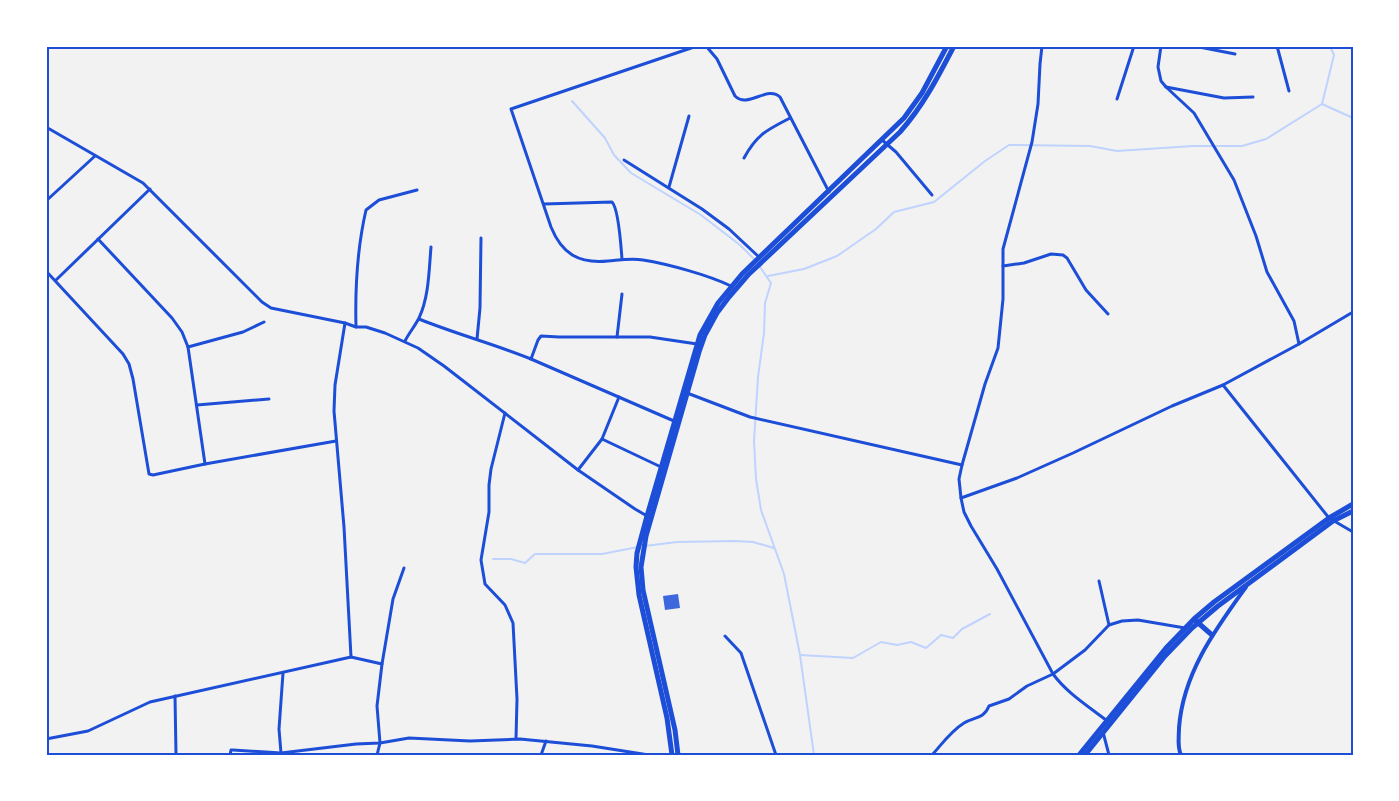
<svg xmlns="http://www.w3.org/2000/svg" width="1399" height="801" font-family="Helvetica,sans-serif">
<rect width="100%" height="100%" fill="#f2f2f2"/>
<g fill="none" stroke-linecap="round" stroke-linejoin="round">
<g stroke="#bfd3fe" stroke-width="2">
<path d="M 572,101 L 605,138 L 614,155 L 631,173 L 701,215 L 740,245 L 756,261"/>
<path d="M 1322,104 L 1334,55 L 1330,46"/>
<path d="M 760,267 L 771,283 L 765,303 L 764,333 L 758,377 L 754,441 L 756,479 L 761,510 L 784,574 L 800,655 L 814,755"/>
<path d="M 768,276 L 804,269 L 837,256 L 876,229 L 894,212 L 934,202 L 985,161 L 1009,145 L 1090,146 L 1117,151 L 1193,146 L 1242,146 L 1266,139 L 1322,104 L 1353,118"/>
<path d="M 645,546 L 677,542 L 735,541 L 753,542 L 774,548"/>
<path d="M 493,559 L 511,559 L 525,563 L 535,554 L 602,554 L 638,547"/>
<path d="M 800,655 L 853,658 L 881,642 L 897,645 L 911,642 L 926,648 L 941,635 L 953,638 L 962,629 L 990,614"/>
</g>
</g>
<path fill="#3d67dc" d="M 678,594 L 680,608 L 665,610 L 663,596 Z"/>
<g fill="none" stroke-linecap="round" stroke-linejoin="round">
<g stroke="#1d4ed8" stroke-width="3">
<path d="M 697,46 L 511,109 L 551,227 C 562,254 579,264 608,261 C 620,260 631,258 643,260 C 668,264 708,275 731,286"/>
<path d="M 706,46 L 717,59 L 735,96 C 748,109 767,85 780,97 L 829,192"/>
<path d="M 1042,46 L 1040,64 L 1038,104 L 1032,142 L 1003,249 L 1003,299 L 998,348 L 985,384 L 962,465 L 959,479 L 961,498 L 964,512 L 971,526 L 997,569 L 1053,674 C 1067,693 1088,706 1106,720"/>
<path d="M 1161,46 L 1158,67 L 1161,81 L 1166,87 L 1194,113 L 1234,180 L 1256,236 L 1267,272 L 1294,321 L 1299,344"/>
<path d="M 1194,46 L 1235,54"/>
<path d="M 1277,46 L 1289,91"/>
<path d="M 1166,87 L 1224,98 L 1253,97"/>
<path d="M 1117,99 L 1134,46"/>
<path d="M 46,127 L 143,183 L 262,302 L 271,308 L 345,323 L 356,327 L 366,327 L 385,333 L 418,348 L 444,366 L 578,470 L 635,509 L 647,516"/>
<path d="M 882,140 L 896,152 L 932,195"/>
<path d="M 744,158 C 757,134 767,130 790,118"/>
<path d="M 624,160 L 702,209 L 729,229 L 759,257"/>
<path d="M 669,187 L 689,116"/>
<path d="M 46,201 L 95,156"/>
<path d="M 544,204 L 612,202 C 619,209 621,248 622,259"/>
<path d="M 98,239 L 172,318 L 182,332 L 188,347 L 205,464"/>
<path d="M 1003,266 L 1024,263 L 1051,254 L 1063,255 L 1067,258 L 1086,290 L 1108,314"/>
<path d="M 46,271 L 123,354 L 129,364 L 133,379 L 149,474 L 153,475 L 205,464 L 336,441"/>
<path d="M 56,280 L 150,189"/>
<path d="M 419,319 C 456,334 494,344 531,359 L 538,340 L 541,336 L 559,337 L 650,337 L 697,344"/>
<path d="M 345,323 L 335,385 L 334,411 L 344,527 L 351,657"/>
<path d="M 356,327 C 355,288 357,249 366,210 L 379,200 L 417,190"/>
<path d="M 617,337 L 622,294"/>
<path d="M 477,339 L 480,308 L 481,238"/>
<path d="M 405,341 C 409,333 415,326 419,318 C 429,297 429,270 431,247"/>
<path d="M 188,347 L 243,332 L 264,322"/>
<path d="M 531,359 L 674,421"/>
<path d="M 1223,385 L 1329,518 L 1353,532"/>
<path d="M 687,393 L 750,417 L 962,465"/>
<path d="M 197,405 L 269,399"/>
<path d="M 505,413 L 491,469 L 489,485 L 489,512 L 481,560 L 485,584 L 505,605 L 513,623 L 517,699 L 516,739"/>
<path d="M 602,439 L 661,467"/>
<path d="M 578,470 L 602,439 L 619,397"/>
<path d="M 961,498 L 1017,478 L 1073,453 L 1172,406 L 1223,385 L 1299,344 L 1353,312"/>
<path d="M 1099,581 L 1109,625"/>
<path d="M 725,636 L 741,653 L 776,755"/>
<path d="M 382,664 L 393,599 L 404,568"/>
<path d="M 175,696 L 176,755"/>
<path d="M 1103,732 L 1109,755"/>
<path d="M 46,739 L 88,731 L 150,702 L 351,657 L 382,664 L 377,706 L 380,743 L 377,755"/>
<path d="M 281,753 L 279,729 L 283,673"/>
<path d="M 230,755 L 231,750 L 233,750 L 281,753 L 356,744 L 380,743 L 409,738 L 470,741 L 520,739 L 592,746 L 649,755"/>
<path d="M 541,755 L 546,741"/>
<path d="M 932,755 C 942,744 951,731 964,723 C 974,717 984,719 989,706 L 1009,699 L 1027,686 L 1053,674 L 1085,650 L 1109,625 L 1122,621 L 1138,620 L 1185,628"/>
</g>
<path stroke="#1d4ed8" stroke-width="4" d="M 1181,755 C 1177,747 1179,737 1179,728 C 1183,673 1215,630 1246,587"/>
<g stroke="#1d4ed8" stroke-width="5">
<path d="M 1196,621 L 1212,635"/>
<path d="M 672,755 L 667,718 L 639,595 L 636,567 L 637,553 L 647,516 L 700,335 L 718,303 L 742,274 L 904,118 L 922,93 L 947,46"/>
<path d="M 678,755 L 675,730 L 643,590 L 641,567 L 646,536 L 699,352 L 705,335 L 717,313 L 729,297 L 748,275 L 900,132 C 923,106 938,77 954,46"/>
<path d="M 1079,755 L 1166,648 L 1194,619 L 1214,602 L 1329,518 L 1353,504"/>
<path d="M 1085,755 L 1165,656 L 1192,628 L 1218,606 L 1333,521 L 1353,511"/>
</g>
</g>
<rect width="1399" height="801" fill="none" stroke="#ffffff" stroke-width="95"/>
<rect x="48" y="48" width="1304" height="706" fill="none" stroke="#1d4ed8" stroke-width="2"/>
</svg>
